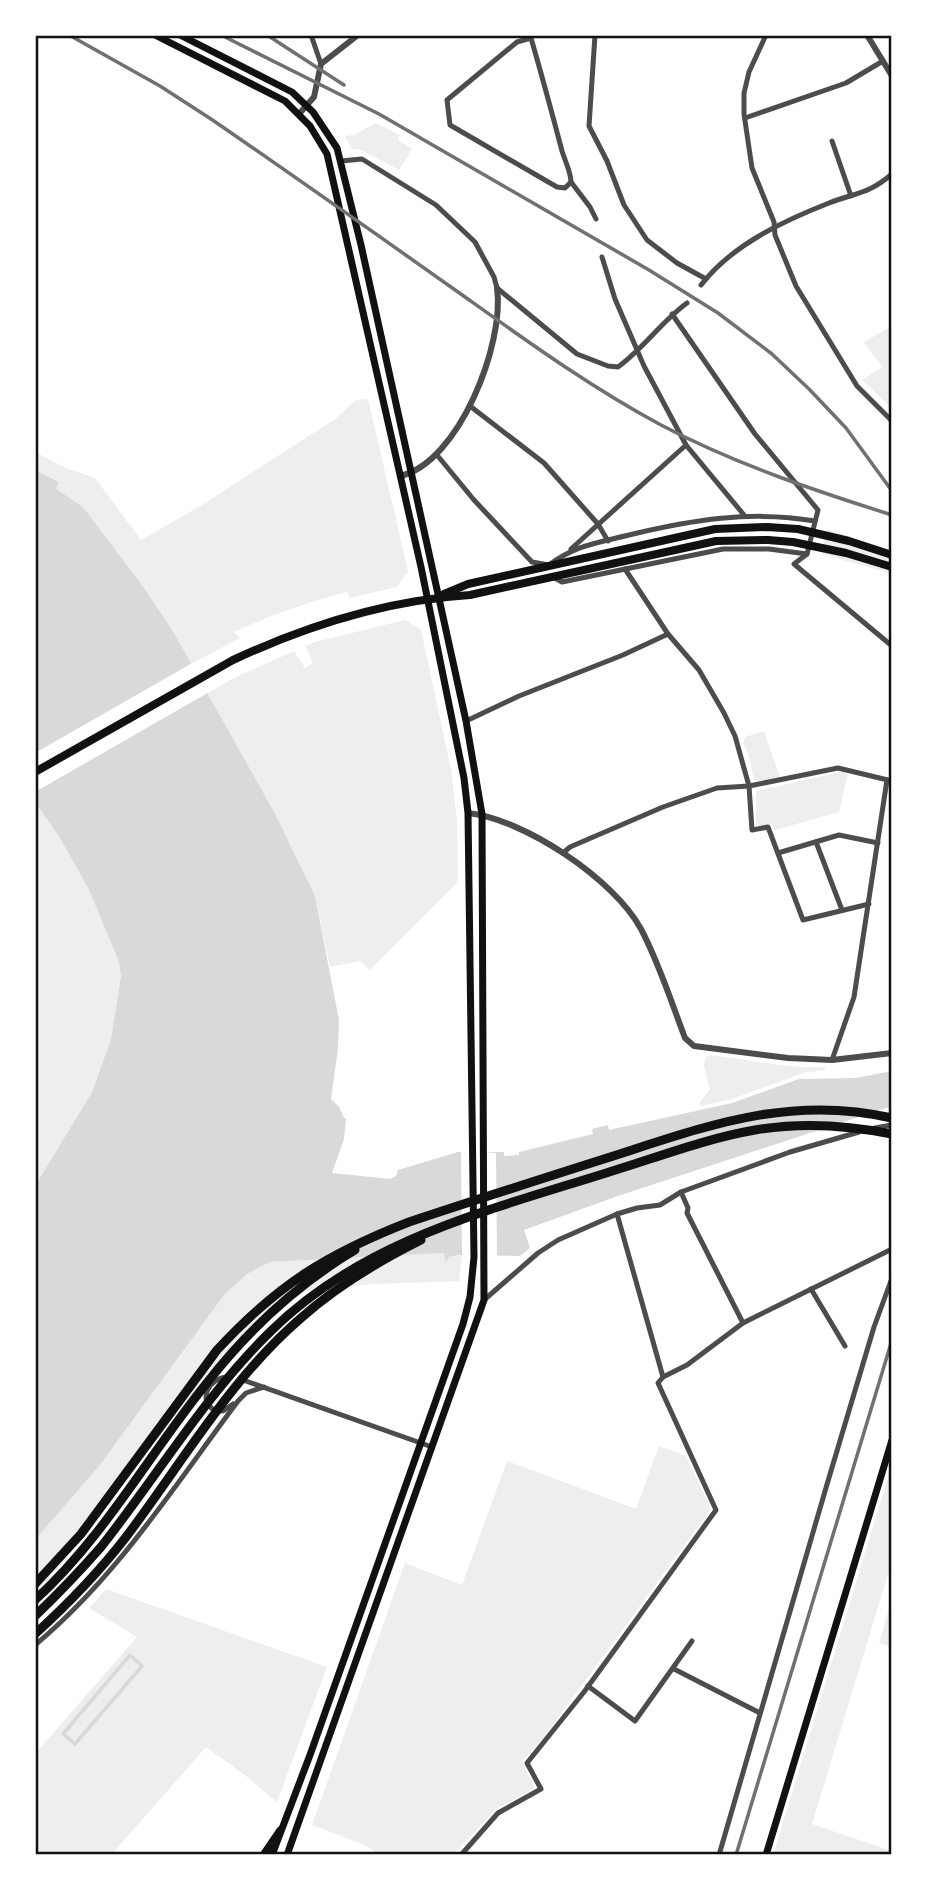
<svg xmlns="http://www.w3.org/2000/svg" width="927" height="1890" font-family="Mulish,sans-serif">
<rect width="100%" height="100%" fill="#fff"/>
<g fill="#eee">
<path d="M 376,123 L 400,135 L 398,140 L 412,149 L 399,170 L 359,149 L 352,149 L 345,136 L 354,135 Z"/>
<path d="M 892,326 L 892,409 L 862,380 L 882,367 L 864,342 Z"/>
<path d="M 368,399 L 408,571 L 397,587 L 350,598 L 347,592 C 308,602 271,615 234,632 L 240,638 L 191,664 L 142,585 L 83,507 L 55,489 L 59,482 L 35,470 L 35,452 L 66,468 L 95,478 L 141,540 L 197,508 L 312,434 L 335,419 L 356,400 Z"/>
<path d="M 826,529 L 892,551 L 892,574 L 822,554 Z"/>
<path d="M 405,620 L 421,630 L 451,769 L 457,820 L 458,882 L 370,970 L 360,961 L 330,967 L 315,896 L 208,693 L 234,678 L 294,651 L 305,668 L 313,663 L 305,646 L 315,642 Z"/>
<path d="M 764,731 L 780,777 L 758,782 L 754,780 L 748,753 L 743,743 L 745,737 Z"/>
<path d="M 844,771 L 848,774 L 839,812 L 775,830 L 772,824 L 760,827 L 756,824 L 756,791 Z"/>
<path d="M 35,802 L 60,838 L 89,890 L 119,962 L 121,976 L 111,1039 L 92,1092 L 35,1186 Z"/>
<path d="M 710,1055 C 748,1059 786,1069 825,1067 L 825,1070 L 803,1073 L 732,1099 L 701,1106 L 700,1102 L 710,1089 L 704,1066 L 705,1058 Z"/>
<path d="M 444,1253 L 445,1260 L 448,1257 L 462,1255 L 459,1281 L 374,1284 L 307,1291 L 256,1322 L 187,1401 L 50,1579 L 35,1592 L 35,1540 L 100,1465 L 224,1295 L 247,1274 L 270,1262 Z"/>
<path d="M 659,1446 L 686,1456 L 711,1509 L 544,1737 L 522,1761 L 535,1788 L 496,1809 L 453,1855 L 378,1855 L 365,1845 L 312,1825 L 405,1563 L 462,1585 L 507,1461 L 636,1509 Z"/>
<path d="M 892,1464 L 892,1561 L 812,1824 L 892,1851 L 892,1855 L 773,1855 Z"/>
<path d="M 106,1589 L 327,1667 L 277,1802 L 246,1776 L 206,1747 L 111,1855 L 35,1855 L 35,1754 L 137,1637 L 89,1608 Z"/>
<path d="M 892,1599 L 892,1647 L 879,1643 Z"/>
</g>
<path fill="#d9d9d9" d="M 35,470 L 59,482 L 56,489 L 83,507 L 142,585 L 174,633 L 275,814 L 315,896 L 339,1020 L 338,1048 L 331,1099 L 339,1107 L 344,1118 L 346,1118 L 344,1139 L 332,1173 L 390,1179 L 396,1176 L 398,1170 L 458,1152 L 504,1152 L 504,1156 L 519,1155 L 519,1152 L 593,1134 L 592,1129 L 608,1125 L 609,1130 L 732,1103 L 799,1079 L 856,1078 L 892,1071 L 892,1106 L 615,1197 L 524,1230 L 530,1248 L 520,1256 L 459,1255 L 448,1257 L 448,1260 L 445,1261 L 444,1253 L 270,1262 L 247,1274 L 224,1295 L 100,1465 L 35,1540 L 35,1186 L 92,1092 L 111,1039 L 121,976 L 119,962 L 89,890 L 60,838 L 35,802 Z"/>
<g fill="#fff">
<path d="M 194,662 L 211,691 L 35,792 L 35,753 Z"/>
<path d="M 461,1151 L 496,1153 L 497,1256 L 462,1256 Z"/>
</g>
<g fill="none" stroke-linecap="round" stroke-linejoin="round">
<path stroke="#d9d9d9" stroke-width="3.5" d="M 130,1655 L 142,1666 L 75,1744 L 63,1734 Z"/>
<g stroke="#4c4c4c" stroke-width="5">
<path d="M 311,35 L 321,64"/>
<path d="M 530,35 L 531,38 C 542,76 552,113 562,151 C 565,161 571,172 571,182 L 565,188 L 557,187 L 450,125 L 447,100 L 517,42 L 531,38"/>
<path d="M 595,35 L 589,126 L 607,161 L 624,205 L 647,240 L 677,263 L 706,279"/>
<path d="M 766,35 L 749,72 L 744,93 L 744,114 L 752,168 L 774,222 L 775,235 L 796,286 L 857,386 L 892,421"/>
<path d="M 745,118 L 846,83 L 883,61"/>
<path d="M 832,141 L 851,196"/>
<path d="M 341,161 L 362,159 L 436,205 L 475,242 L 494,277 L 497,288 L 577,354 L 608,366 L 618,367 C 644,348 661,322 687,303"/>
<path d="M 571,182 L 590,207 L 596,219"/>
<path d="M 701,285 C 732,245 783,221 829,203 C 857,192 867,195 892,174"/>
<path d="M 672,314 L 755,434 L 818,510 L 807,554 L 794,564 L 892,646"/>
<path d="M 470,406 L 544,463 L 598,524 L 608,541"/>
<path d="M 686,445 L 744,515"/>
<path d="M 437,455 L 474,500 L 532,562 L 549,565 C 576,545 597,543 629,535 C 691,520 751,510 815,521"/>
<path d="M 571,549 L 686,445 L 644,366 L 615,299 L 602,257"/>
<path d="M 625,569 L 668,634 L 699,670 L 724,713 L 735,736 L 749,786 L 752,830 L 768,827 L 803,920 L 869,904"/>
<path d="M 553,577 L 562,582 L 723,549 L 769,549 L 807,554"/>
<path d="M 466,721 L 519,696 L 623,655 L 668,634"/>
<path d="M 816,842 L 842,910"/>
<path d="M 563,853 L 570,847 L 663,807 L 717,788 L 749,786 L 838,768 L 892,781"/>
<path d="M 778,853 L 839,835 L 878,843"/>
<path d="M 832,1060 L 854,997 L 887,780"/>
<path d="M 875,1128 L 892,1125"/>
<path d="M 681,1192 L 688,1208 L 687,1213 L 743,1323"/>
<path d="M 811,1289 L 845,1346"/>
<path d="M 484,1300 L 538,1253 L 558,1240 L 617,1214 L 637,1208 L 660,1205 L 681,1192 L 790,1152 L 859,1132"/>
<path d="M 227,1377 C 210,1378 197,1399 214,1410 L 223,1411 L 233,1404"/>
<path d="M 663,1377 L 687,1365 L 743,1323 L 892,1249"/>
<path d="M 240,1379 L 432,1447"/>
<path d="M 35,1645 C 117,1577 175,1485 238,1401 L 246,1393 L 264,1387"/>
<path d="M 674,1669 L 760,1713"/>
<path d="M 588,1686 L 635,1721 L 692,1641"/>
<path d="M 461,1855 L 498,1813 L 541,1789 L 527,1763 L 584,1692 L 716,1510 L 658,1383 L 663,1377 L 617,1214"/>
<path d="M 719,1855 L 828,1481 L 874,1327 L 892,1278"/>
</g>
<g stroke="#4c4c4c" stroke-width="6">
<path d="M 867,35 L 892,76"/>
<path d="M 299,114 L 314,97 L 321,64 L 358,35"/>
<path d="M 400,476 C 459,463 505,343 497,288"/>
<path d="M 468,813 C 524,819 614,879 641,929 C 659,963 671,1001 685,1038 L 694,1046 L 788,1058 L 832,1060 L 892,1053"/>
</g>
<g stroke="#111" stroke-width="7">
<path d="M 155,35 L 285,101 L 310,126 L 327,154 L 421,567 L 464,778 L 468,813 L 474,1257 L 470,1297 L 463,1324 L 310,1755 L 272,1855"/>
<path d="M 180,35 L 292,92 L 313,112 L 337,148 L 361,245 L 466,721 L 482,814 L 484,1300 L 287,1855"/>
<path d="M 263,1855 L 280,1830"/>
<path d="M 766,1855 L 892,1440"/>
</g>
<g stroke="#111" stroke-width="8">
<path d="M 444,594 L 468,584 L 715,529 L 767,527 L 798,529 L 849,541 L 892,555"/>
<path d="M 35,772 L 233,660 C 306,626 389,600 470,595 L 716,541 L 768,540 L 793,542 L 846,553 L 892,567"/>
</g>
<g stroke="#111" stroke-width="9">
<path d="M 35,1584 L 81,1534 L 217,1350 C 277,1285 327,1254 409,1222 C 475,1200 541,1179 607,1158 C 704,1127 788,1094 892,1118"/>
<path d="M 35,1600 C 104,1537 148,1456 206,1384 C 248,1330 296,1285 355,1250"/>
<path d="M 35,1616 C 58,1594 80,1571 101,1547 C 158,1475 205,1395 271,1331 C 361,1242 485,1211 603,1174 C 653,1159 703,1139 755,1130 C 801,1122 847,1125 892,1134"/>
<path d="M 35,1634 C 68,1604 99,1572 126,1537 C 182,1463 230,1379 301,1318 C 337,1286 379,1261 421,1240"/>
</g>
<g stroke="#707070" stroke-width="3.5">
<path d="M 69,35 L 160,86 L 211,119 C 294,176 376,234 458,292 C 524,339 590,387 661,425 C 735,464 813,490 892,515"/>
<path d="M 221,35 L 379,114 L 649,270 L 718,313 L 772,354 L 809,389 L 846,428 L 892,491"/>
<path d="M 267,35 L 344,85"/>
<path d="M 736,1855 L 892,1340"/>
</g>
</g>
<rect width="927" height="1890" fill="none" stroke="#ffffff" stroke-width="74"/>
<rect x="37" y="37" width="853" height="1816" fill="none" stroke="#111" stroke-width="2.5"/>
</svg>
